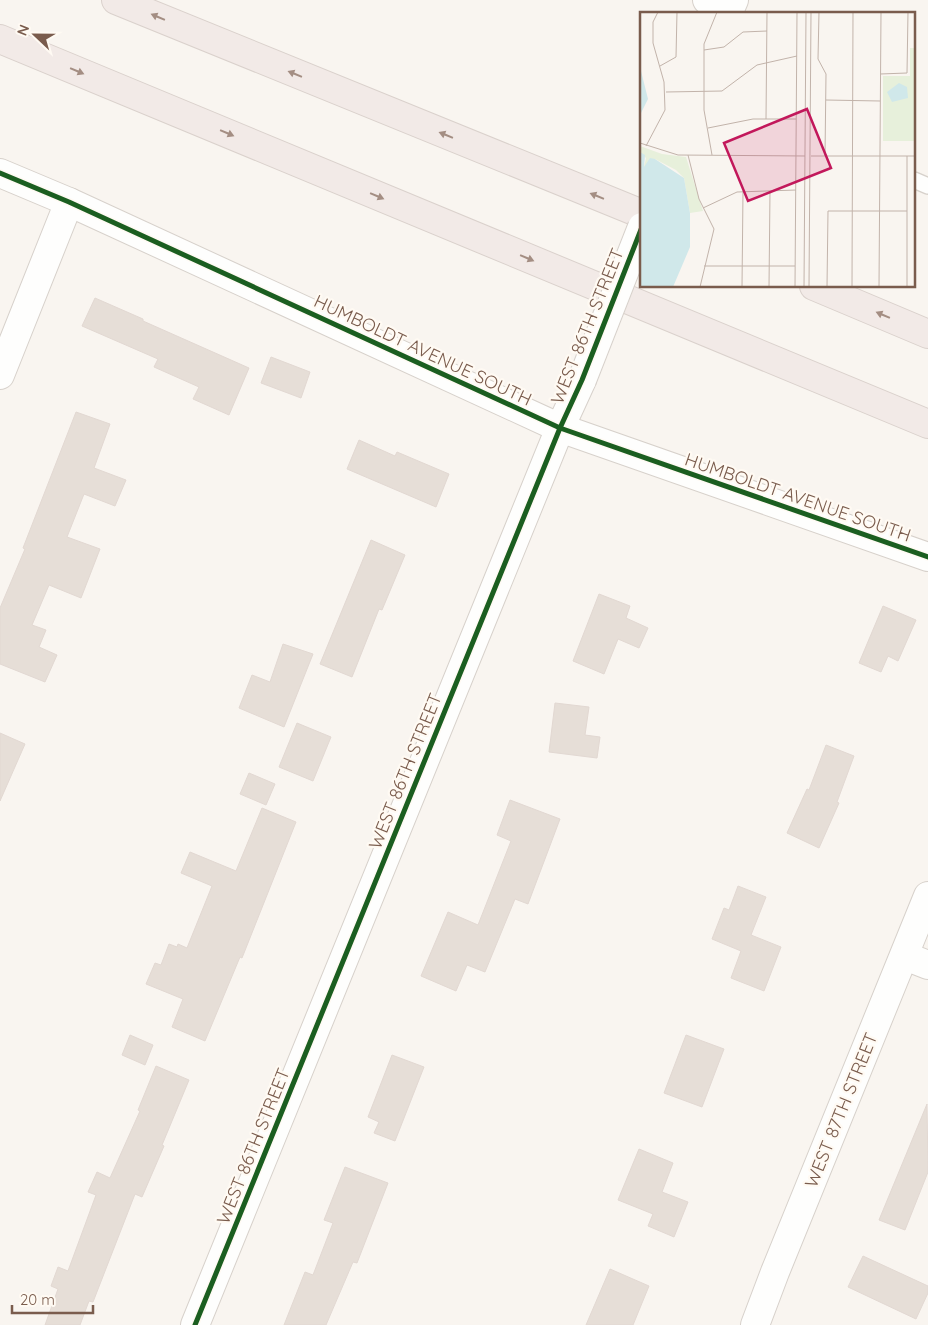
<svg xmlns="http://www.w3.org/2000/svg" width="928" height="1325" font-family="Quicksand,sans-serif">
<rect width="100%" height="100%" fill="#f9f5f0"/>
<g fill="#e6ded7" stroke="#e2d8d2">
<path d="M 95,298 L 143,319 L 143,321 L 249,368 L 229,415 L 193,399 L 199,387 L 154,367 L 158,359 L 82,326 Z"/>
<path d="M 271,357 L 310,372 L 301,398 L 261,383 Z"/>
<path d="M 76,412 L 110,424 L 94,468 L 126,480 L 115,506 L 84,494 L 67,537 L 100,549 L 81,598 L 49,585 L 32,625 L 46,630 L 39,647 L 57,655 L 45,682 L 0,664 L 0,608 L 25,549 L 23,548 Z"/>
<path d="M 359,440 L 395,456 L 397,452 L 449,474 L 436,507 L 347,469 Z"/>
<path d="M 371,540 L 405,555 L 382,610 L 379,609 L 352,677 L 320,664 Z"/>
<path d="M 599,594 L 630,606 L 626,618 L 648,628 L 639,648 L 618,639 L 604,674 L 573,661 Z"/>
<path d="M 883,606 L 916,620 L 898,661 L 888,656 L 881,672 L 859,663 Z"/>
<path d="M 283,644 L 313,654 L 284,727 L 239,708 L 252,675 L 270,682 Z"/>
<path d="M 555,703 L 589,707 L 585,735 L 600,737 L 597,758 L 549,752 Z"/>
<path d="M 297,723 L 331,737 L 313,781 L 279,767 Z"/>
<path d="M 0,733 L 25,744 L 0,801 Z"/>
<path d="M 826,745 L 854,756 L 837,802 L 839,803 L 819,848 L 787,833 L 807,789 L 809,790 Z"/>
<path d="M 249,773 L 275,784 L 266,805 L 240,794 Z"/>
<path d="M 510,800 L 560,819 L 528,904 L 515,899 L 485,972 L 467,965 L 456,991 L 421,976 L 448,912 L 478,925 L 511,841 L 497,835 Z"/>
<path d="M 262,808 L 296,822 L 242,958 L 240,957 L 205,1041 L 172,1027 L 183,999 L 146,984 L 155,963 L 161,965 L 169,944 L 177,947 L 178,944 L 187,948 L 212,886 L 181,873 L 190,852 L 236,871 Z"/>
<path d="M 738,886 L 766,897 L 751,935 L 781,947 L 764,991 L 731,978 L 741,951 L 712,939 L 724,908 L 729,910 Z"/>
<path d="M 130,1035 L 153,1045 L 145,1065 L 122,1055 Z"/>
<path d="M 686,1035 L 724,1049 L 702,1107 L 664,1093 Z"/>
<path d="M 392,1055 L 424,1067 L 395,1141 L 374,1133 L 379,1122 L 368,1117 Z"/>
<path d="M 156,1066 L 189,1080 L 162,1145 L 164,1146 L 142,1197 L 135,1194 L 93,1302 L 89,1301 L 80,1325 L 45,1325 L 58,1289 L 51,1286 L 58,1267 L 68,1271 L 96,1195 L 88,1192 L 97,1172 L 110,1178 L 140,1111 L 138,1110 Z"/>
<path d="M 927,1104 L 928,1172 L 905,1230 L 879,1220 Z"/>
<path d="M 639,1149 L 673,1163 L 662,1192 L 688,1202 L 674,1237 L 648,1226 L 653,1214 L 618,1200 Z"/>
<path d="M 345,1167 L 388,1183 L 357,1263 L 353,1262 L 326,1325 L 284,1325 L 305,1272 L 313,1275 L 333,1223 L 324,1220 Z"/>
<path d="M 863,1256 L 928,1286 L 928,1293 L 916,1319 L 848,1287 Z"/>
<path d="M 610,1269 L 649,1286 L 633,1325 L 586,1325 Z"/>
</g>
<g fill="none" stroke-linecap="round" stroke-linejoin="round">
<defs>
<path id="service" d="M 914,180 L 928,186"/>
<g id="minor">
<path d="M 707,0 L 730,9"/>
<path d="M 0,173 L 69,202 L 560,428 L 928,557"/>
<path d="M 0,375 L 69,202"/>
<path d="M 905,956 L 928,965"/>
<path d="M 755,1325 L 775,1272 L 928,896"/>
</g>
<g id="tertiary">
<path d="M 728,14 L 734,0"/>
<path d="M 195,1325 L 560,428 L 582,380"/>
</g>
<g id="motorway">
<path d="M 116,0 L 642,214"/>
<path d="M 0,39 L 928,424"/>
<path d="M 814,286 L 928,334"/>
</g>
</defs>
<use href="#service" stroke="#d7d1cb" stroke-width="18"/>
<use href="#minor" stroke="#d7d1cb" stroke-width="30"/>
<use href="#tertiary" stroke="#d7d1cb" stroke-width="30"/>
<use href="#motorway" stroke="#dad1cc" stroke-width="30"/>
<use href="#service" stroke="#fefefd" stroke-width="15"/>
<use href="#minor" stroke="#fefefd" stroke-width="28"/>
<use href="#tertiary" stroke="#fefefd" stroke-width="28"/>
<use href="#motorway" stroke="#f2eae7" stroke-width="28"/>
<defs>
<path id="tertiary-bridge" d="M 582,380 L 642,227"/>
</defs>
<use href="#tertiary-bridge" stroke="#d7d1cb" stroke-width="30" stroke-linecap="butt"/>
<use href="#tertiary-bridge" stroke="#fefefd" stroke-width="28"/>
<defs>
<g id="cycleway">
<path d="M 0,173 L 69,202 L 560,428 L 928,557"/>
<path d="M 195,1325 L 560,428 L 582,380 L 642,227"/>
</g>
</defs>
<use href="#cycleway" stroke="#fffaf3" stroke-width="8"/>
<use href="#cycleway" stroke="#1b5e20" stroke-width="5"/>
</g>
<defs><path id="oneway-solid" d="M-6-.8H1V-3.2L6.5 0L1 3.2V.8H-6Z" transform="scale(1.25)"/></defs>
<g fill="#a48e83">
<use href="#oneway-solid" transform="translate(158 17) rotate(-157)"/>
<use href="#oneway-solid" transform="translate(77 71) rotate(23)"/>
<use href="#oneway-solid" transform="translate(295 74) rotate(-158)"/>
<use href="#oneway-solid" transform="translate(227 133) rotate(23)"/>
<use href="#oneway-solid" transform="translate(446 135) rotate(-158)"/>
<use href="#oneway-solid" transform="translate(377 196) rotate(23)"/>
<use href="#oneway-solid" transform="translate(597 196) rotate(-158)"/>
<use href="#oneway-solid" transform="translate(527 258) rotate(23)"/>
<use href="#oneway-solid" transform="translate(883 315) rotate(-157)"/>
</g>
<g text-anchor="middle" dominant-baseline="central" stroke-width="4.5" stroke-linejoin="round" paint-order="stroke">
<g font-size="18" fill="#7a5c4d" stroke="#fffaf3">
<text transform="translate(587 326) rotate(-68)">WEST 86TH STREET</text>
<text transform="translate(423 350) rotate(25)">HUMBOLDT AVENUE SOUTH</text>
<text transform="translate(798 497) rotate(19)">HUMBOLDT AVENUE SOUTH</text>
<text transform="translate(405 771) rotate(-68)">WEST 86TH STREET</text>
<text transform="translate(841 1110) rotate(-68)">WEST 87TH STREET</text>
<text transform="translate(253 1146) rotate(-68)">WEST 86TH STREET</text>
</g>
</g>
<g transform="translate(640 12)">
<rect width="275" height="275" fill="#f9f5f0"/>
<path d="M 270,36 L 275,36 L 275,129 L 243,129 L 243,64 L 270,64 ZM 0,134 L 22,142 L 46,145 L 63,199 L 50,201 L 44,166 L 36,158 L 15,147 L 10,147 L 7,156 L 4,155 L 6,146 L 0,140 Z" fill="#e7f0db"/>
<path d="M 0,55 L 8,87 L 0,103 ZM 259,71 L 267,75 L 268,86 L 252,90 L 247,80 ZM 0,140 L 5,143 L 4,155 L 10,146 L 15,147 L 44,166 L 50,201 L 50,235 L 33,275 L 0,275 Z" fill="#d0e8ea"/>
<path fill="none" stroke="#c2b3aa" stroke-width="1" d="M 179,0 L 178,47 L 186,62 L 185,144M 64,38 L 84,35 L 103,20 L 127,19M 20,54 L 36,45 L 37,0M 240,62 L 267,61 L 268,0M 26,80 L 82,79 L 117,53 L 157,44M 186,88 L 240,89M 126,107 L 127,0M 68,116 L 113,107 L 156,107M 0,131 L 38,143 L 165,144M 6,134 L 25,98 L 24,70 L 13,31 L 13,10 L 18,0M 48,143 L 59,187 L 74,217 L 60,275M 72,143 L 64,98 L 64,32 L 77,0M 171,144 L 275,144M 63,196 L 97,180 L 156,178M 64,254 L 155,254M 102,275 L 103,179M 129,275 L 130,179M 155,275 L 157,0M 164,275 L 166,0M 169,275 L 171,0M 187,275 L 188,199 L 267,199M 212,275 L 213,0M 239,275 L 241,0M 267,275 L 267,144"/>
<path fill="#c2185b" fill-opacity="0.15" stroke="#c2185b" stroke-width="2.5" d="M 167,97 L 191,156 L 108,189 L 84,131 Z"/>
<rect width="275" height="275" fill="none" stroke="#7a5c4d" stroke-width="2.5"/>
</g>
<g transform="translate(35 35) rotate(292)" stroke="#fffaf3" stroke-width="4" paint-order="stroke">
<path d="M0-4L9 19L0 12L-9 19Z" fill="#7a5c4d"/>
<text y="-8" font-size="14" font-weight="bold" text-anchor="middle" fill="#7a5c4d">N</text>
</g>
<path d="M12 1305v8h81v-8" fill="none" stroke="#7a5c4d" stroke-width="2.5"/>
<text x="20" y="1305" font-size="15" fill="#7a5c4d" stroke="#fffaf3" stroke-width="4" paint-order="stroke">20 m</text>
</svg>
